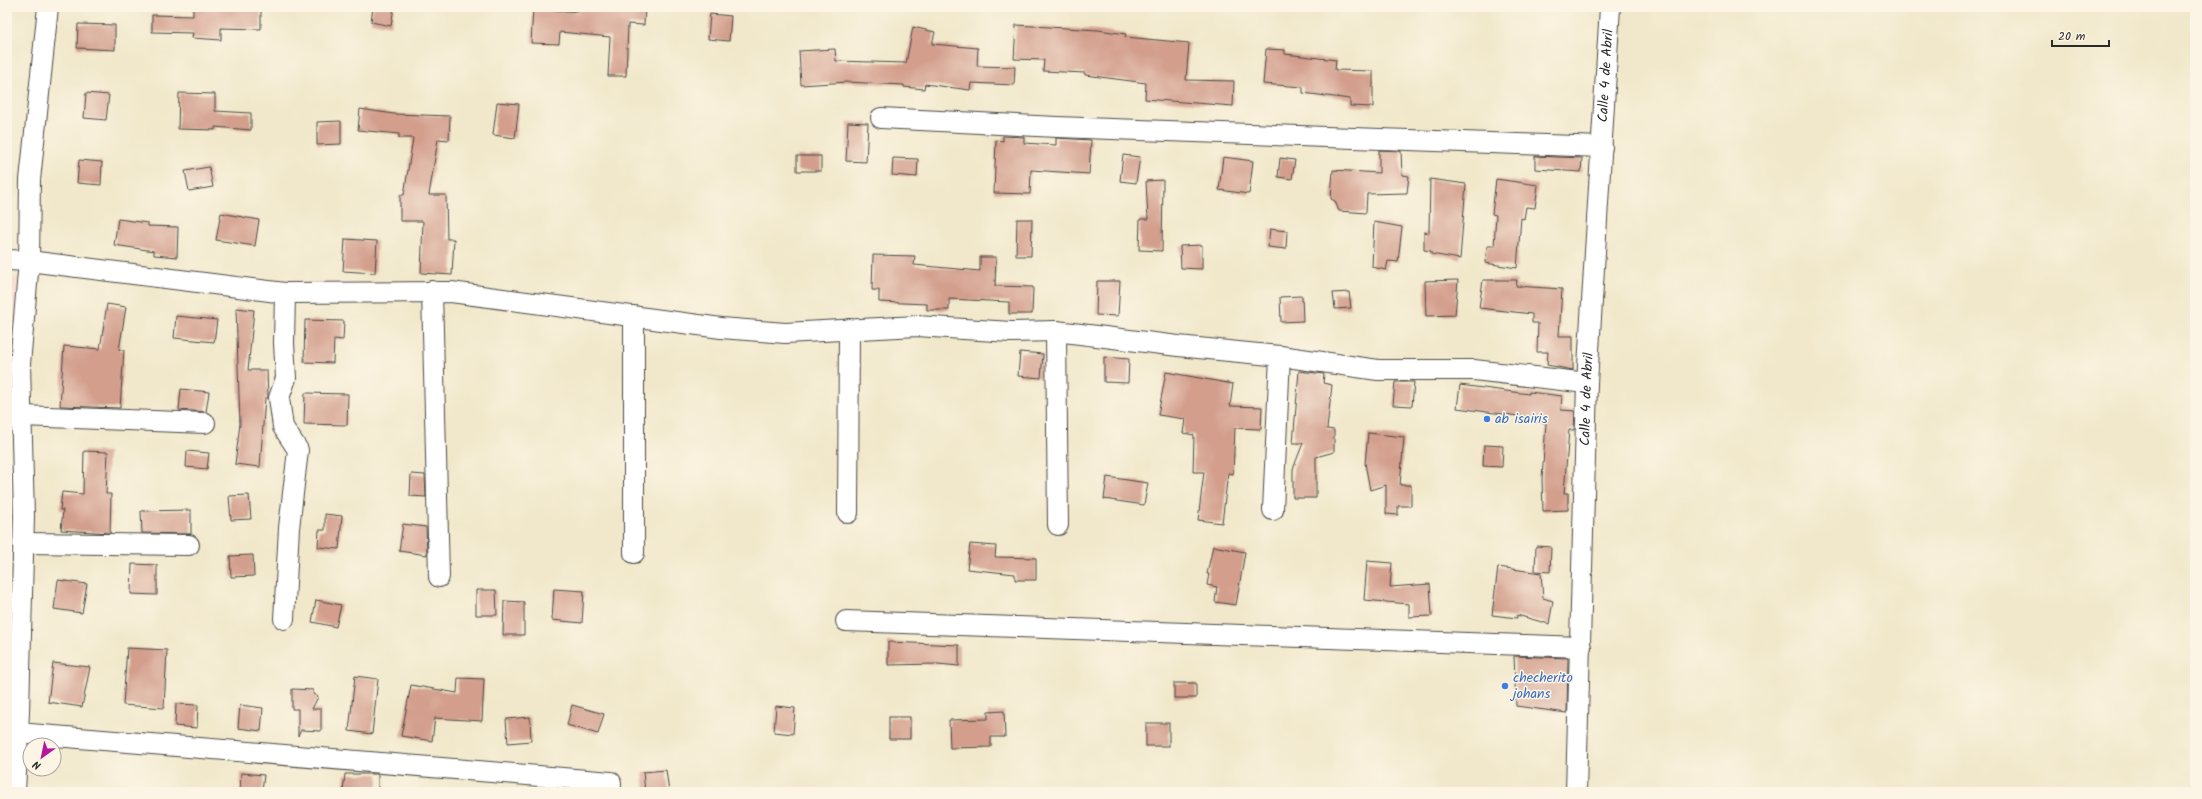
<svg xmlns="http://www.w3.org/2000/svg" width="2202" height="799" font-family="Kalam,sans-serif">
<rect width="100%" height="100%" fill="#fcf5e5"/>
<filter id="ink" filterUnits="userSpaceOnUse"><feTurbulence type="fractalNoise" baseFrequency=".025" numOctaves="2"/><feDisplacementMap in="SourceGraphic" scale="8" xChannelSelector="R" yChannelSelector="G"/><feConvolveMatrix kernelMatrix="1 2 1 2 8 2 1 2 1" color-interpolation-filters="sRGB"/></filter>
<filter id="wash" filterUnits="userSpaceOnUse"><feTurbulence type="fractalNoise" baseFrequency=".012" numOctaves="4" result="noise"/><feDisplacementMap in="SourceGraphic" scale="16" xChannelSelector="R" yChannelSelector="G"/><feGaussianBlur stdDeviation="0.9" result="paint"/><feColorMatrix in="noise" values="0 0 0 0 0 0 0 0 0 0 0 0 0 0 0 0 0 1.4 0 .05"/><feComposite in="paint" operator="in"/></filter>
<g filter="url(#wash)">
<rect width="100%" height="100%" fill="#f1e8cb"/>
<path fill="#f7d0ca" d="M 7,278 L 18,278 L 7,470 Z"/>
<g id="blocks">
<g fill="#d39e8c">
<path d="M 193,7 L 261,9 L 261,29 L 221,28 L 221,40 L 192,38 L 193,33 L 152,32 L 152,15 L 193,16 Z"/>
<path d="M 373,7 L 394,7 L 391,26 L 371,22 Z"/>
<path d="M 579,7 L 645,7 L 644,25 L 628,24 L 626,76 L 608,76 L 610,37 L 560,32 L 559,44 L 531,43 L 533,8 L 578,12 Z"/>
<path d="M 710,14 L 731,16 L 729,41 L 708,39 Z"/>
<path d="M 78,24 L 115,25 L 115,50 L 77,48 Z"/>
<path d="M 1016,25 L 1098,30 L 1126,34 L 1125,37 L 1189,43 L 1186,80 L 1234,81 L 1233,106 L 1145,99 L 1146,83 L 1085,75 L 1085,73 L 1043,71 L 1044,60 L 1014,59 Z"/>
<path d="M 913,27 L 935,32 L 932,44 L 978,48 L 977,66 L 1015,67 L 1014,85 L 971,83 L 970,90 L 925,84 L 924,89 L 904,87 L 904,85 L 848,82 L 801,85 L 799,51 L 835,49 L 836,61 L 906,63 Z"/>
<path d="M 1266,49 L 1285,50 L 1285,54 L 1336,60 L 1335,70 L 1373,71 L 1373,107 L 1350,106 L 1350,99 L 1303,93 L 1303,87 L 1263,84 Z"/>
<path d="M 86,93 L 109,95 L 106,120 L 84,118 Z"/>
<path d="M 179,93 L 215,94 L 215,111 L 251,113 L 251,130 L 215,127 L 215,130 L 178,129 Z"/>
<path d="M 497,102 L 519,104 L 515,138 L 493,135 Z"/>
<path d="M 360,109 L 394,114 L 450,116 L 449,140 L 438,139 L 429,195 L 446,195 L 447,239 L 454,239 L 452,275 L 421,273 L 423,221 L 400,221 L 400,195 L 404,195 L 413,138 L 399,138 L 399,134 L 358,130 Z"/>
<path d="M 341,121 L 341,144 L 317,145 L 317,122 Z"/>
<path d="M 848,122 L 868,123 L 866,162 L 846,161 Z"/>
<path d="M 1003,136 L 1024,137 L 1024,143 L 1056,145 L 1056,138 L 1091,140 L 1089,174 L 1031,170 L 1030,194 L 994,193 L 996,140 L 1003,141 Z"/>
<path d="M 1379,150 L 1401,151 L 1402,175 L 1409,176 L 1407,193 L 1367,194 L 1366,213 L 1339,211 L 1335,201 L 1331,199 L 1333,170 L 1379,173 Z"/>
<path d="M 1123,155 L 1140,157 L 1136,183 L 1120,181 Z"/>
<rect x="797" y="156" width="24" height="15"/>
<path d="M 1535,156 L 1582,158 L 1581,172 L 1535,169 Z"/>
<path d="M 1223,157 L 1253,161 L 1249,194 L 1219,190 Z"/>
<path d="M 893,158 L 918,159 L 917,177 L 892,175 Z"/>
<path d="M 1280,158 L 1295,160 L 1292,179 L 1278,177 Z"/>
<path d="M 79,160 L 102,162 L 101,185 L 77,183 Z"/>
<path d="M 209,167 L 213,187 L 189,191 L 185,171 Z"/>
<path d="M 1430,179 L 1466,184 L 1460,259 L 1431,254 L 1431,251 L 1424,250 L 1424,232 L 1429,233 Z"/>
<path d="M 1496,179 L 1538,185 L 1535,208 L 1526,207 L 1524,219 L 1521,218 L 1517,268 L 1485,263 L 1487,246 L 1494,246 L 1496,215 L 1492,214 Z"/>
<path d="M 1163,180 L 1162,251 L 1139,250 L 1140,219 L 1148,219 L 1146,181 Z"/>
<path d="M 221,213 L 259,220 L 255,246 L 216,240 Z"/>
<path d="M 118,219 L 148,223 L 148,226 L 178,227 L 177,257 L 154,255 L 154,251 L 114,245 Z"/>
<path d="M 1017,219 L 1032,219 L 1031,256 L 1016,256 Z"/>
<path d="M 1374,222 L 1402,227 L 1398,262 L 1388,261 L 1386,270 L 1372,267 Z"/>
<path d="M 1270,229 L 1287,231 L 1286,249 L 1268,247 Z"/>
<path d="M 345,239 L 377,241 L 375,273 L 343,271 Z"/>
<path d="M 1202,245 L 1202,269 L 1181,268 L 1180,246 Z"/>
<path d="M 873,255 L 915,256 L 914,265 L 980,271 L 980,257 L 996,257 L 995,286 L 1033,287 L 1032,314 L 1009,314 L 1009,302 L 949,299 L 949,310 L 927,310 L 927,304 L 879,302 L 879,290 L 872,290 Z"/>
<path d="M 1458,280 L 1455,315 L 1426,316 L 1425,281 Z"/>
<path d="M 1483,280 L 1517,280 L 1516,286 L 1562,289 L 1559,336 L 1573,336 L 1573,370 L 1547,365 L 1548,352 L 1537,352 L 1538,323 L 1532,323 L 1532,314 L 1479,308 Z"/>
<path d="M 1097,281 L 1120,281 L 1118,316 L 1096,315 Z"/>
<path d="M 1349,292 L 1351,308 L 1335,309 L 1333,293 Z"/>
<path d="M 1302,296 L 1303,321 L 1281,322 L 1280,297 Z"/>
<path d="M 107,304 L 126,307 L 119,350 L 124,350 L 120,408 L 60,406 L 64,346 L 100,349 Z"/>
<path d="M 236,308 L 254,310 L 248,370 L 267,370 L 268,398 L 265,398 L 260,467 L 235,464 L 240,424 Z"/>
<path d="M 176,316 L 217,320 L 214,342 L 174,338 Z"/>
<path d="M 305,320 L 344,321 L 343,340 L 334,339 L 333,363 L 304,362 Z"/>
<path d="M 1020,352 L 1043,354 L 1041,378 L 1018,376 Z"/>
<path d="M 1104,357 L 1129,359 L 1128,383 L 1104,382 Z"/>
<path d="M 1299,371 L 1324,374 L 1323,383 L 1332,385 L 1327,429 L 1334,430 L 1334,452 L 1316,457 L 1316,498 L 1293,498 L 1293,469 L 1303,443 L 1293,443 Z"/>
<path d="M 1166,372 L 1233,384 L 1230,406 L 1262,407 L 1261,429 L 1235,428 L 1233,474 L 1228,473 L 1222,523 L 1198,520 L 1204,472 L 1193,472 L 1194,435 L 1183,433 L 1185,419 L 1158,415 Z"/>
<path d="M 1395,382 L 1414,382 L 1412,406 L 1393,405 Z"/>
<path d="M 1460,385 L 1529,394 L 1529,392 L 1562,396 L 1561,410 L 1575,411 L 1574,430 L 1569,430 L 1564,493 L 1568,493 L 1568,510 L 1543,511 L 1542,479 L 1546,423 L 1526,421 L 1526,417 L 1457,408 Z"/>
<path d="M 181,389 L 209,392 L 206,412 L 179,410 Z"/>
<path d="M 305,393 L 348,394 L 347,425 L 304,424 Z"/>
<path d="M 1368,433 L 1404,437 L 1400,485 L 1411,485 L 1411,506 L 1398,506 L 1398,515 L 1386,514 L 1386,485 L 1370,490 L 1365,463 Z"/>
<path d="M 1484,445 L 1503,446 L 1502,467 L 1483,466 Z"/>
<path d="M 84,451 L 108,452 L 106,494 L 111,494 L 110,533 L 61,530 L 63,510 L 60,510 L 62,492 L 83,494 Z"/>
<path d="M 187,451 L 209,453 L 207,469 L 186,467 Z"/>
<path d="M 411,474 L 425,475 L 426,497 L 410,496 Z"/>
<path d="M 1107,477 L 1148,483 L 1144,505 L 1104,499 Z"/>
<path d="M 249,495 L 251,519 L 231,520 L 229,496 Z"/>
<path d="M 191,510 L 191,534 L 142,533 L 141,511 Z"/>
<path d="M 325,514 L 342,516 L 339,549 L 318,547 L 319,530 L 325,530 Z"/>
<path d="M 403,524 L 426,527 L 427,555 L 399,551 Z"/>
<path d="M 970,544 L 996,546 L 995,557 L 1036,558 L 1036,580 L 1015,580 L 1015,574 L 967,569 Z"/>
<path d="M 1213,546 L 1245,552 L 1236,605 L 1215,602 L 1217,587 L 1207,585 L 1209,574 L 1207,574 Z"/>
<path d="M 1536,546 L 1551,547 L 1550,572 L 1535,571 Z"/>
<path d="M 253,555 L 254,576 L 231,577 L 230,556 Z"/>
<path d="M 1367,561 L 1392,563 L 1390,587 L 1430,584 L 1432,616 L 1409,617 L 1409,604 L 1364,600 Z"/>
<path d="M 132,564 L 157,565 L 157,595 L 131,594 Z"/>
<path d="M 1498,567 L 1541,573 L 1543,598 L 1553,601 L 1549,624 L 1517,615 L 1517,618 L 1492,615 Z"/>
<path d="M 58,580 L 87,584 L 82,613 L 54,609 Z"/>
<path d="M 554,589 L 584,591 L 582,623 L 552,620 Z"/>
<path d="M 476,590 L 496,590 L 497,615 L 476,615 Z"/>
<path d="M 316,600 L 341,605 L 336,627 L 312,622 Z"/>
<path d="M 504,601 L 524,602 L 524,635 L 503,635 Z"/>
<path d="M 888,642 L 959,645 L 959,666 L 938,664 L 888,665 Z"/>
<path d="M 127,648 L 167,650 L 164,708 L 123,705 Z"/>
<path d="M 1514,656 L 1568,658 L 1567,713 L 1516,706 Z"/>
<path d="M 53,663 L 90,667 L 82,707 L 48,702 Z"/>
<path d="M 355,676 L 378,679 L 372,734 L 349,731 Z"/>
<path d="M 458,678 L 484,679 L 482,721 L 435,718 L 432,741 L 401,736 L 411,685 L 457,693 Z"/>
<rect x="1174" y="683" width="22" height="15"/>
<path d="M 292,689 L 313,690 L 313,694 L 318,697 L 312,709 L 321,709 L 321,731 L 301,730 L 298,736 L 298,709 L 292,709 Z"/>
<path d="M 176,704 L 198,705 L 197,728 L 175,726 Z"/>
<path d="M 240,705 L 263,708 L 261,731 L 238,728 Z"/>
<path d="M 572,705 L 604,714 L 598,734 L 567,725 Z"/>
<path d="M 776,706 L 795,708 L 793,734 L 774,732 Z"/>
<path d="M 1004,711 L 1005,737 L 991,737 L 991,747 L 950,748 L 949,720 L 988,719 L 988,712 Z"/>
<path d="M 530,717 L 531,741 L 508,743 L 506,719 Z"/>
<rect x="889" y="717" width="21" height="22"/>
<rect x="1146" y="723" width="23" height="23"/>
<path d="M 666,770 L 669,792 L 645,792 L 643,772 Z"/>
<path d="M 241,773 L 264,775 L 262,792 L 240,792 Z"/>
<path d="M 345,774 L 378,774 L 378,792 L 343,792 Z"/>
</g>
</g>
</g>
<g filter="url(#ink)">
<use href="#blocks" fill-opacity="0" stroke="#494743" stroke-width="1"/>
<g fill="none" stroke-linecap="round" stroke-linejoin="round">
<defs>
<g id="street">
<path d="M 881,118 L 1057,127 L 1602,147"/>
<path d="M 7,260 L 29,261 L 30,180 L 48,7"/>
<path d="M 432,291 L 439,577"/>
<path d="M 634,316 L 634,553"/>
<path d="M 1056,331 L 1058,525"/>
<path d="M 22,416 L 205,423"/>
<path d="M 1273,510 L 1280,356"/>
<path d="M 848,513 L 849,329"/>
<path d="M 23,543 L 189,545"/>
<path d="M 284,619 L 289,528 L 298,450 L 283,427 L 279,398 L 286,378 L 284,343 L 285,293"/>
<path d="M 846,621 L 1581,647"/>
<path d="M 18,733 L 611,782 L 611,792"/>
<path d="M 15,792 L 19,712 L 24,516 L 20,364 L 29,261 L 285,293 L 451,292 L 721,328 L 785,333 L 917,326 L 1011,332 L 1056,331 L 1178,346 L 1280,356 L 1378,370 L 1474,370 L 1587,383"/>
<path id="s1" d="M 1576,792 L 1587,383 L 1610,7"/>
</g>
</defs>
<use href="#street" stroke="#494743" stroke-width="22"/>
<use href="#street" stroke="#fff" stroke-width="20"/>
</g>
</g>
<g fill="#3f7fe0" stroke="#fcf5e5" stroke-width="1.5">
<circle cx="1487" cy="419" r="4"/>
<circle cx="1505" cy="686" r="4"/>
</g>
<g text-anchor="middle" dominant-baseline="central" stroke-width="3" stroke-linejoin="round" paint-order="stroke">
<g font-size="14" fill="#2b2b2b" stroke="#fcf5e5">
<text stroke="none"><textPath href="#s1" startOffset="717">Calle 4 de Abril</textPath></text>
<text stroke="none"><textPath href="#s1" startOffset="393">Calle 4 de Abril</textPath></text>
</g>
<g font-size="14" fill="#366cbe" stroke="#fcf5e5" text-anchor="start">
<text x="1495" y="419">ab isairis</text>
<text x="1513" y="678">checherito<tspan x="1513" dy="16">johans</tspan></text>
</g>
</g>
<rect width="2202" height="799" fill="none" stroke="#fcf5e5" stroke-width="24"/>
<g transform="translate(42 757) rotate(213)"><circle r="19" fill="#fcf5e5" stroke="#a8a49b"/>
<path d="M0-3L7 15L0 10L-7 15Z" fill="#b5179e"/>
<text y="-6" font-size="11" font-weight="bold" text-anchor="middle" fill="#2b2b2b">N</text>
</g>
<path d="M2052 40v6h57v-6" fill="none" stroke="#2b2b2b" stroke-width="2"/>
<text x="2058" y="40" font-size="12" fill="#2b2b2b" stroke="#fcf5e5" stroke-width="3" paint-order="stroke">20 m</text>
</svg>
